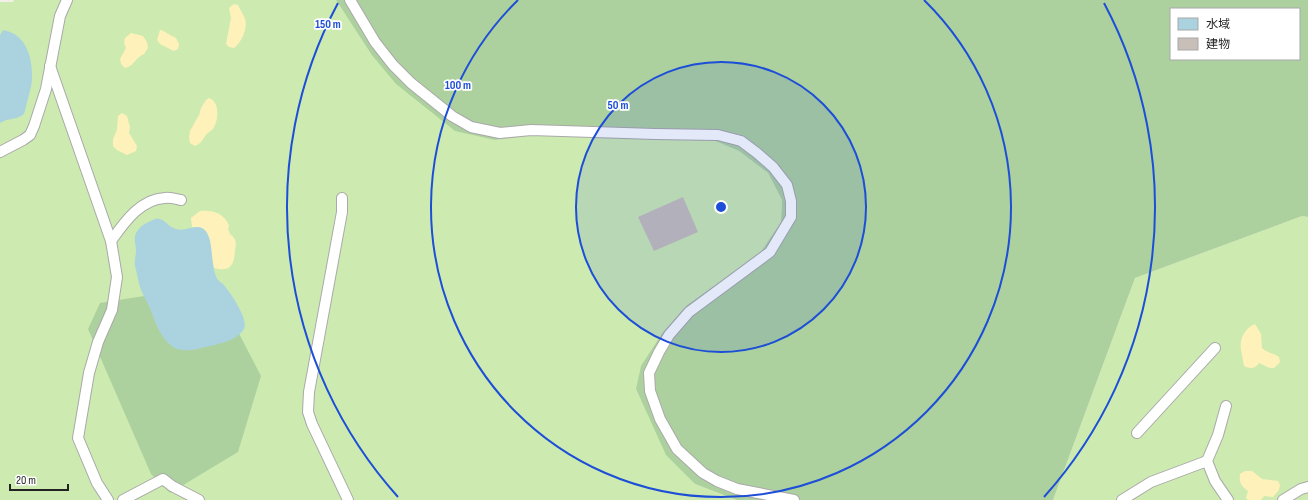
<svg xmlns="http://www.w3.org/2000/svg" width="1308" height="500" font-family="'Sofia Sans Condensed','Noto Sans JP',sans-serif">
<rect width="100%" height="100%" fill="#f2efe9"/>
<g fill="#cdebb0">
<path d="M 14,0 L 336,0 L 371,54 L 495,140 L 535,135 L 713,140 L 739,151 L 768,173 L 782,200 L 781,222 L 760,253 L 687,305 L 663,332 L 636,389 L 650,419 L 695,484 L 737,500 L 0,500 L 0,2 L 13,2 Z"/>
<path d="M 1302,216 L 1308,217 L 1308,500 L 1053,500 L 1135,278 Z"/>
</g>
<g fill="#add19e" fill-rule="evenodd">
<path d="M 336,0 L 1308,0 L 1308,217 L 1302,216 L 1135,278 L 1053,500 L 737,500 L 695,484 L 666,455 L 636,389 L 641,366 L 663,332 L 687,305 L 760,253 L 781,222 L 782,200 L 768,173 L 739,151 L 713,140 L 535,135 L 495,140 L 455,131 L 396,84 L 371,54 ZM 1171,9 L 1299,9 L 1299,59 L 1171,59 Z"/>
<path d="M 169,292 L 234,324 L 261,376 L 238,452 L 170,493 L 151,474 L 88,329 L 100,303 Z"/>
</g>
<g fill="#fff1ba">
<path d="M 234,4 L 238,5 C 240,10 244,15 245,19 C 248,29 241,43 234,48 L 229,47 L 226,44 L 231,18 L 229,8 Z"/>
<path d="M 160,30 C 166,31 170,36 176,38 L 179,44 L 178,49 L 174,51 L 160,44 L 157,40 Z"/>
<path d="M 131,33 L 143,36 L 147,42 L 148,48 L 144,54 C 136,57 134,66 125,68 L 121,64 L 120,59 L 126,48 L 124,43 L 125,38 Z"/>
<path d="M 209,98 C 220,102 219,120 213,129 C 211,131 208,132 206,135 C 202,140 202,143 195,146 L 190,143 L 189,137 L 190,131 L 199,115 L 201,108 L 206,100 Z"/>
<path d="M 122,113 L 127,116 L 130,127 L 129,133 L 137,146 L 136,151 L 127,155 L 117,150 L 113,146 L 113,139 L 117,130 L 118,116 Z"/>
<path d="M 200,211 C 213,210 223,213 229,225 L 228,229 L 230,234 C 237,239 236,244 235,251 C 234,266 230,272 214,268 L 207,233 L 197,227 L 192,227 L 191,218 Z"/>
<path d="M 1255,324 L 1261,334 L 1262,348 C 1267,353 1274,353 1279,357 L 1280,362 L 1274,368 L 1270,368 L 1259,363 C 1255,369 1250,369 1244,366 C 1243,359 1242,356 1241,350 C 1239,339 1245,328 1255,324 Z"/>
<path d="M 1245,471 L 1252,471 L 1262,479 L 1278,481 L 1280,485 L 1279,490 L 1273,497 L 1264,496 L 1261,500 L 1248,500 L 1246,498 L 1248,491 C 1241,486 1239,483 1240,474 Z"/>
</g>
<g fill="#aad3df">
<path d="M 3,30 C 27,34 33,59 32,80 C 31,90 27,101 25,111 L 23,115 L 17,118 L 6,120 L 0,123 L 0,35 Z"/>
<path d="M 155,219 C 164,217 168,227 176,229 C 187,233 199,220 207,233 C 214,244 210,268 218,280 C 220,282 222,283 223,284 C 230,292 249,319 244,329 C 238,339 225,342 215,345 C 203,347 189,353 177,349 C 161,342 155,321 149,306 C 146,300 142,294 140,287 C 138,281 137,273 135,266 C 134,261 136,256 136,251 C 136,246 134,241 135,236 C 138,226 146,223 155,219 Z"/>
</g>
<path fill="#c7bfb8" d="M 683,197 L 698,232 L 654,251 L 638,217 Z"/>
<g fill="none" stroke-linecap="round" stroke-linejoin="round">
<defs>
<g id="service">
<path d="M 350,0 L 375,42 L 393,65 L 411,83 L 452,116 L 471,127 L 500,133 L 531,130 L 655,134 L 718,135 L 741,141 L 757,153 L 773,167 L 787,185 L 791,201 L 791,217 L 770,252 L 689,312 L 669,335 L 659,352 L 649,373 L 650,391 L 660,419 L 677,449 L 703,473 L 717,481 L 737,489 L 794,500"/>
<path d="M 50,66 L 111,241 L 117,277 L 112,310 L 98,342 L 89,373 L 78,438 L 97,483 L 108,500"/>
<path d="M 0,152 L 23,140 L 30,135 L 34,126 L 46,89 L 60,16 L 67,0"/>
<path d="M 342,198 L 342,212 L 309,392 L 308,412 L 312,424 L 348,500"/>
<path d="M 111,241 C 124,223 140,199 165,198 C 170,197 176,199 181,200"/>
<path d="M 1226,406 L 1218,435 L 1207,461 L 1215,481 L 1228,500"/>
<path d="M 1137,433 L 1215,348"/>
<path d="M 123,500 L 163,479 L 172,486 L 199,500"/>
<path d="M 1122,500 L 1151,482 L 1207,461"/>
<path d="M 1283,500 L 1301,489 L 1308,487"/>
</g>
</defs>
<use href="#service" stroke="#a9a9a9" stroke-width="12"/>
<use href="#service" stroke="#fff" stroke-width="10"/>
</g>
<circle cx="721" cy="207" r="145" fill="#1d4ed8" fill-opacity=".12"/>
<g fill="none" stroke="#1d4ed8" stroke-width="2">
<circle cx="721" cy="207" r="145"/>
<path d="M924 0A290 290 0 1 1 518 0"/>
<path d="M398 497A434 434 0 0 1 338 3M1104 3A434 434 0 0 1 1044 497"/>
</g>
<circle cx="721" cy="207" r="6" fill="#1d4ed8" stroke="#fff" stroke-width="2"/>
<g font-size="12" text-anchor="middle" font-weight="bold" fill="#1d4ed8" stroke="#fff" stroke-width="3.5" stroke-linejoin="round" paint-order="stroke">
<text x="328" y="28">150 m</text>
<text x="458" y="89">100 m</text>
<text x="618" y="109">50 m</text>
</g>
<rect x="1170" y="8" width="130" height="52" fill="#ffffff" stroke="#a7a7a7"/>
<rect x="1178" y="18" width="20" height="12" fill="#aad3df" stroke="#a7a7a7"/>
<text x="1206" y="28" font-size="12" fill="#222222">水域</text>
<rect x="1178" y="38" width="20" height="12" fill="#c7bfb8" stroke="#a7a7a7"/>
<text x="1206" y="48" font-size="12" fill="#222222">建物</text>
<path d="M10 484v6h58v-6" fill="none" stroke="#222222" stroke-width="2"/>
<text x="16" y="484" font-size="12" fill="#222222" stroke="#ffffff" stroke-width="3" paint-order="stroke">20 m</text>
</svg>
